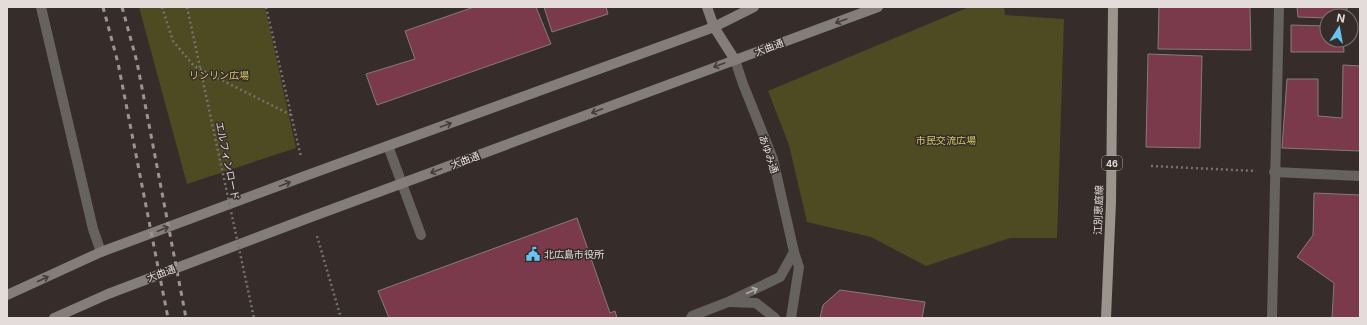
<svg xmlns="http://www.w3.org/2000/svg" width="1367" height="325" font-family="Inter,'Noto Sans JP',sans-serif">
<rect width="100%" height="100%" fill="#362d2a"/>
<g fill="#4e4a22">
<path d="M 139,7 L 265,7 L 296,148 L 187,184 Z"/>
<path d="M 969,7 L 1004,7 L 1005,15 L 1064,19 L 1057,238 L 1010,238 L 926,266 L 871,237 L 807,222 L 789,145 L 768,91 Z"/>
</g>
<g fill="#7a3a4c" stroke="#867a7d">
<path d="M 474,7 L 536,7 L 551,44 L 377,105 L 366,74 L 415,59 L 405,31 Z"/>
<path d="M 544,7 L 606,7 L 608,14 L 552,32 Z"/>
<path d="M 1159,7 L 1250,7 L 1251,50 L 1158,49 Z"/>
<path d="M 1297,7 L 1347,7 L 1347,16 L 1327,16 L 1327,18 L 1298,17 Z"/>
<path d="M 1291,25 L 1327,26 L 1327,40 L 1343,40 L 1344,52 L 1291,52 Z"/>
<path d="M 1148,54 L 1202,56 L 1200,148 L 1146,147 Z"/>
<path d="M 1343,65 L 1360,66 L 1360,151 L 1282,148 L 1287,79 L 1318,79 L 1318,116 L 1342,118 Z"/>
<path d="M 1314,193 L 1360,195 L 1360,318 L 1332,318 L 1334,283 L 1297,257 L 1313,235 Z"/>
<path d="M 577,218 L 610,313 L 615,311 L 617,318 L 389,318 L 378,291 Z"/>
<path d="M 840,290 L 925,302 L 922,318 L 820,318 L 823,305 Z"/>
</g>
<g fill="none" stroke-linecap="round" stroke-linejoin="round">
<g stroke="#79716e" stroke-width="2.5" stroke-dasharray="2 3" stroke-linecap="butt">
<path d="M 162,7 L 173,41 L 194,66 L 291,115"/>
<path d="M 266,7 L 301,157"/>
<path d="M 1151,166 L 1256,171"/>
<path d="M 317,236 L 341,318"/>
</g>
<g stroke="#65625f" stroke-width="10">
<path d="M 735,60 L 743,84 L 773,159 L 794,252 L 799,267 L 791,318"/>
<path d="M 388,146 L 421,235"/>
<path d="M 730,302 L 756,303 L 775,318"/>
<path d="M 691,318 L 692,316 L 728,302 L 780,277 L 794,252"/>
</g>
<g stroke="#65625f" stroke-width="10">
<path d="M 41,7 L 93,229 L 101,252"/>
<path d="M 1274,172 L 1360,176"/>
<path d="M 1272,318 L 1279,7"/>
</g>
<g stroke="#837e79" stroke-width="10">
<path d="M 707,7 L 714,27 L 735,60"/>
<path d="M 7,295 L 101,252 L 305,176 L 676,41 L 714,27 L 754,7"/>
<path d="M 54,318 L 108,294 L 311,217 L 878,7"/>
</g>
<path stroke="#9a948d" stroke-width="10" d="M 1106,318 L 1111,202 L 1113,7"/>
<g stroke="#9b9491" stroke-width="3" stroke-dasharray="5 5" stroke-linecap="butt">
<path d="M 103,7 L 118,63 L 168,318"/>
<path d="M 122,7 L 137,62 L 186,318"/>
</g>
<path stroke="#79716e" stroke-width="2.5" stroke-dasharray="2 3" stroke-linecap="butt" d="M 187,7 L 254,318"/>
</g>
<defs><path id="oneway-shaft" d="M-6 0H5M1.5-3L5.5 0L1.5 3" fill="none" stroke-width="1.6" stroke-linecap="round" stroke-linejoin="round"/></defs>
<g stroke="#453d3a">
<use href="#oneway-shaft" transform="translate(841 21) rotate(160)"/>
<use href="#oneway-shaft" transform="translate(719 65) rotate(160)"/>
<use href="#oneway-shaft" transform="translate(597 111) rotate(159)"/>
<use href="#oneway-shaft" transform="translate(446 125) rotate(-20)"/>
<use href="#oneway-shaft" transform="translate(436 171) rotate(159)"/>
<use href="#oneway-shaft" transform="translate(285 184) rotate(-21)"/>
<use href="#oneway-shaft" transform="translate(163 229) rotate(-21)"/>
<use href="#oneway-shaft" transform="translate(43 279) rotate(-24)"/>
</g>
<use stroke="#b1aba9" href="#oneway-shaft" transform="translate(752 291) rotate(-25)"/>
<defs>
<symbol id="civic-bare" viewBox="-9 -9 18 18"><path d="M-.6-6.5H3V-4.5H.6V-3L4-1V1h2V6H-6V1h2V-1L-.6-3ZM-1.2 2.5V6h2.4V2.5Z" fill="#68c4f0" stroke="#362d2a" stroke-width="2.5" paint-order="stroke"/></symbol>
</defs>
<g fill-rule="evenodd">
<use href="#civic-bare" x="523" y="244" width="20" height="20"/>
</g>
<g text-anchor="middle" dominant-baseline="central" stroke-width="3" stroke-linejoin="round" paint-order="stroke">
<rect fill="#362d2a" stroke="#afa8a5" stroke-width="1" x="1102" y="156" width="20" height="14" rx="3"/>
<g font-size="9" font-weight="bold" fill="#e3dcda">
<text x="1112" y="163">46</text>
</g>
<g font-size="10" fill="#e3dcda" stroke="#362d2a">
<text transform="translate(769 47) rotate(-20)">大曲通</text>
<text transform="translate(769 154) rotate(71)">あゆみ通</text>
<text transform="translate(465 160) rotate(-21)">大曲通</text>
<text transform="translate(228 161) rotate(78)">エルフィンロード</text>
<text transform="translate(1098 210) rotate(-88)">江別恵庭線</text>
<text transform="translate(161 273) rotate(-21)">大曲通</text>
</g>
<g font-size="10" fill="#d3c966" stroke="#362d2a">
<text x="219" y="75">リンリン広場</text>
<text x="946" y="140">市民交流広場</text>
</g>
<g font-size="10" fill="#e3dcda" stroke="#362d2a" text-anchor="start">
<text x="544" y="254">北広島市役所</text>
</g>
</g>
<rect width="1367" height="325" fill="none" stroke="#e3dcda" stroke-width="16"/>
<g transform="translate(1339 28) rotate(11)"><circle r="19" fill="#362d2a" stroke="#7b7370"/>
<path d="M0-3L7 15L0 10L-7 15Z" fill="#68c4f0"/>
<text y="-6" font-size="11" font-weight="bold" text-anchor="middle" fill="#e3dcda">N</text>
</g>
</svg>
